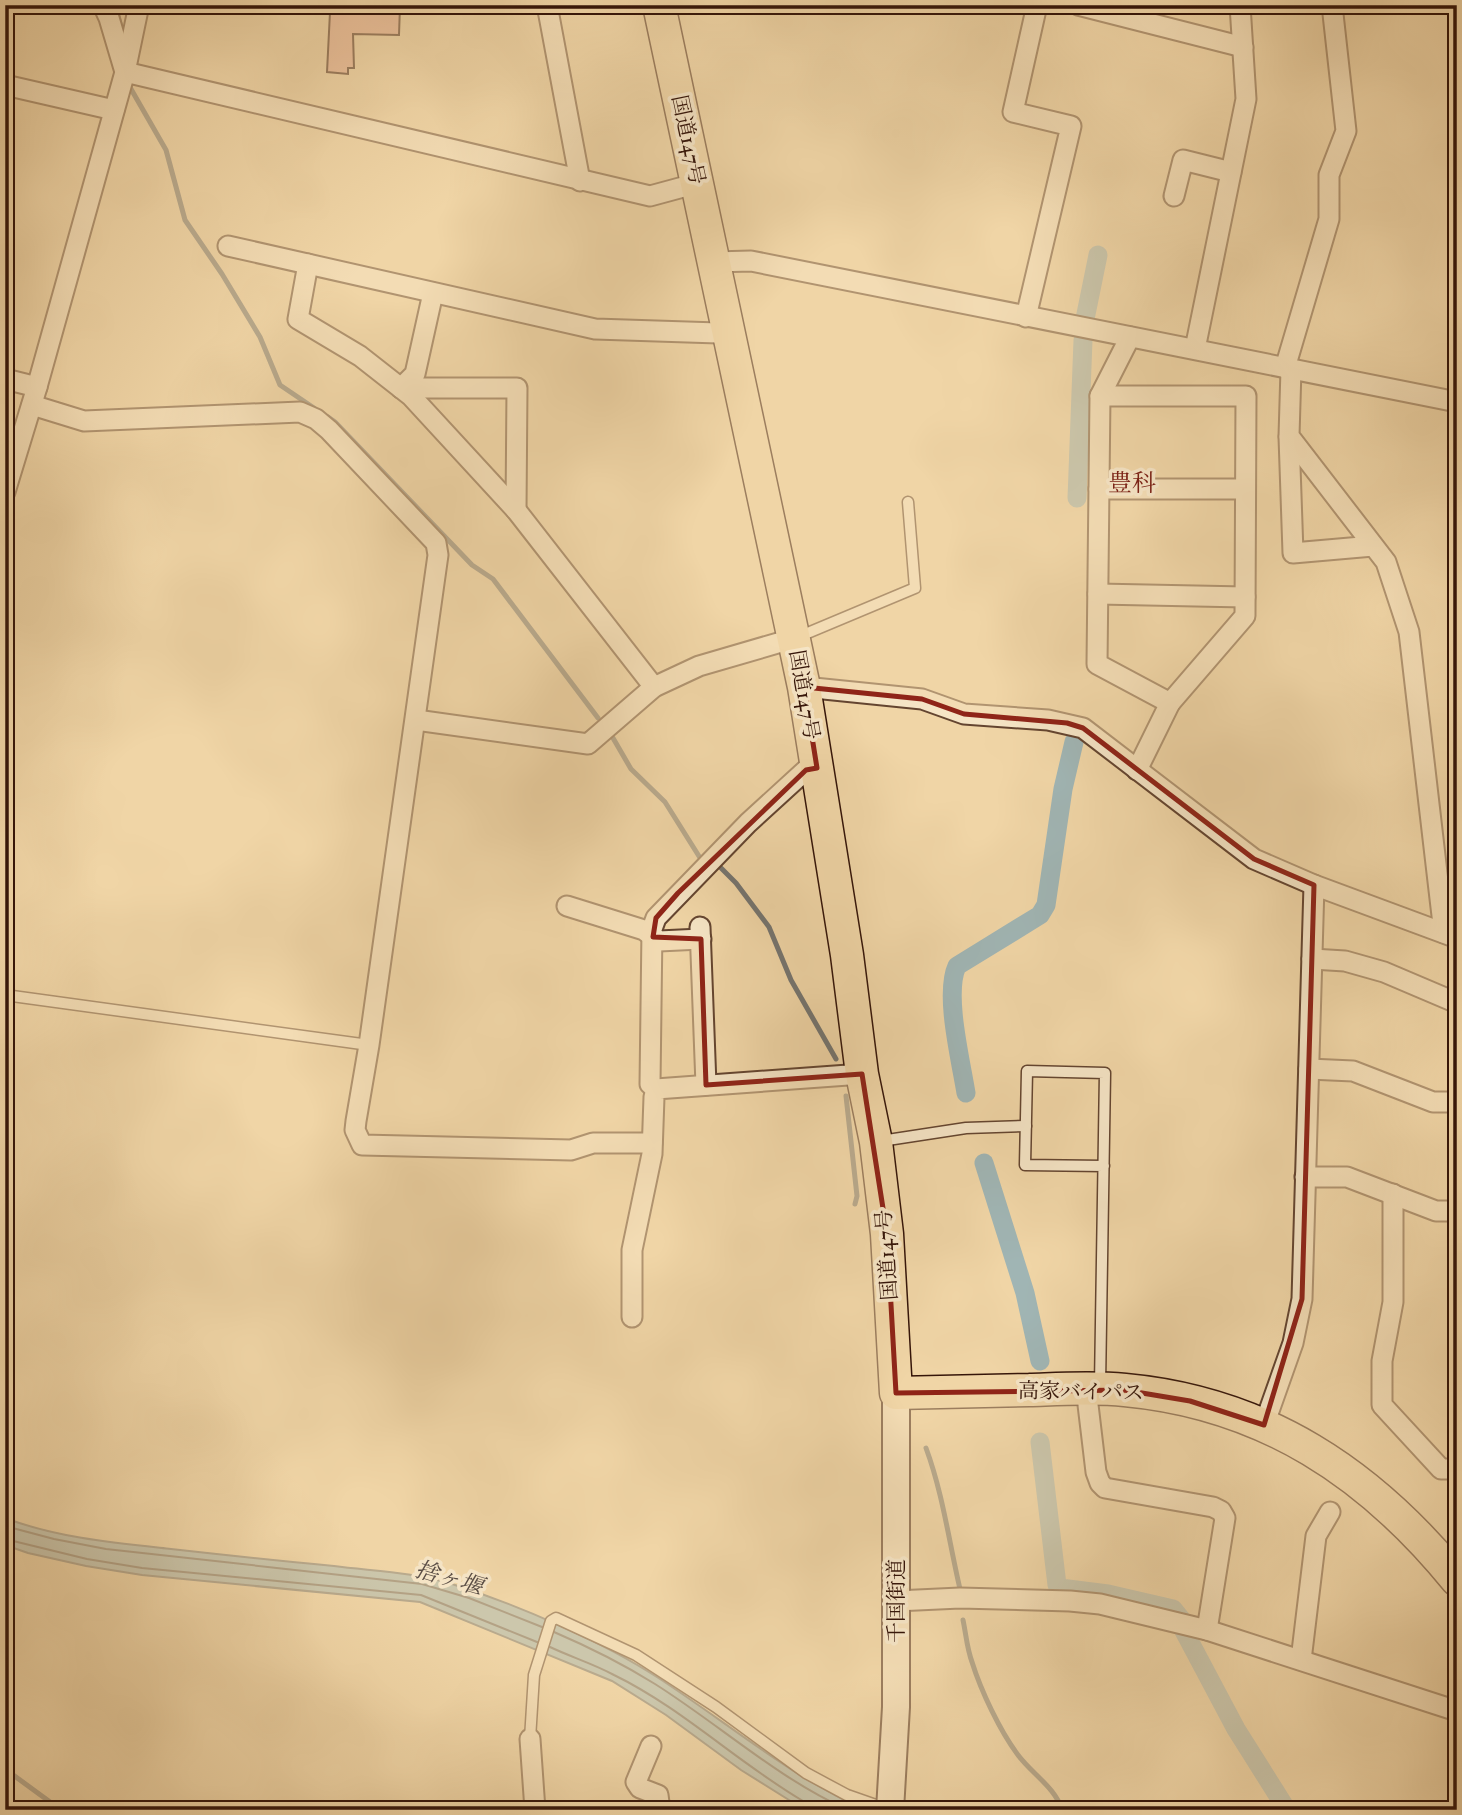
<svg xmlns="http://www.w3.org/2000/svg" width="1462" height="1815" font-family="'IM FELL Double Pica','Noto Serif JP',serif">
<rect width="100%" height="100%" fill="#f0d5a6"/>
<filter id="stains"><feTurbulence type="fractalNoise" baseFrequency=".00286" numOctaves="4"/><feColorMatrix values="0 0 0 0 .2 0 0 0 0 .09 0 0 0 0 .02 0 0 0 .5 -.17"/></filter>
<radialGradient id="worn" r=".72"><stop offset=".6" stop-color="#630" stop-opacity="0"/><stop offset="1" stop-color="#630" stop-opacity=".3"/></radialGradient>
<path fill="#a0b5b4" stroke="#757570" stroke-width="2" d="M 5,1518 C 58,1538 115,1543 171,1549 C 225,1555 280,1561 334,1566 C 372,1571 412,1572 449,1583 C 516,1604 602,1641 660,1679 C 729,1724 790,1776 865,1810 L 805,1810 L 741,1770 L 666,1715 L 612,1681 L 420,1602 L 142,1575 L 86,1566 L 28,1553 L 5,1545 Z"/>
<g fill="none" stroke-linecap="round" stroke-linejoin="round">
<g stroke="#6a655e" stroke-width="2">
<path d="M 5,1526 L 54,1539 L 106,1549 L 422,1584 L 469,1598 L 542,1627"/>
<path d="M 5,1539 L 87,1559 L 142,1568 L 421,1595 L 537,1642"/>
<path d="M 554,1632 C 589,1647 623,1664 655,1684 C 720,1725 777,1778 848,1810"/>
<path d="M 550,1647 C 571,1657 594,1664 614,1675 C 682,1708 738,1763 803,1801 L 807,1810"/>
</g>
<g stroke="#757570" stroke-width="5">
<path d="M 115,5 L 121,27"/>
<path d="M 131,89 L 166,150 L 185,220 L 222,274 L 260,337 L 280,385 L 314,408"/>
<path d="M 328,417 L 335,422 L 472,565 L 493,579 L 598,718"/>
<path d="M 613,738 L 631,769 L 665,802 L 702,861"/>
<path d="M 715,865 L 720,867 L 736,883 L 769,927 L 791,980 L 836,1059"/>
<path d="M 846,1096 L 857,1196 L 855,1204"/>
<path d="M 926,1448 C 943,1494 949,1542 960,1589"/>
<path d="M 963,1620 C 966,1634 967,1649 972,1662 C 981,1691 1000,1731 1018,1755 C 1032,1774 1055,1787 1062,1810"/>
<path d="M 5,1769 L 61,1810"/>
</g>
<g stroke="#a0b5b4" stroke-width="19">
<path d="M 1085,319 L 1098,255"/>
<path d="M 1077,498 L 1083,340"/>
<path d="M 966,1093 C 961,1061 944,994 957,966 L 1040,915 L 1046,905 L 1063,789 L 1074,742"/>
<path d="M 984,1163 L 1025,1293 L 1040,1361"/>
<path d="M 1040,1442 L 1057,1585 L 1060,1588 L 1108,1594 L 1173,1609 L 1181,1619"/>
<path d="M 1184,1631 L 1236,1729 L 1287,1810"/>
</g>
</g>
<path fill="#e6aa91" stroke="#351509" stroke-width="2" d="M 340,6 L 400,6 L 399,35 L 353,34 L 354,68 L 348,68 L 348,74 L 327,72 L 330,12 L 340,13 Z"/>
<g fill="none" stroke-linecap="round" stroke-linejoin="round">
<defs>
<g id="service">
<path d="M 798,637 L 915,588 L 908,502"/>
<path d="M 5,995 L 369,1045"/>
<path d="M 881,1141 L 966,1128 L 1026,1126"/>
<path d="M 1100,1385 L 1105,1073 L 1027,1071 L 1025,1165 L 1104,1166"/>
<path d="M 530,1739 L 534,1675 L 551,1621 L 556,1618 L 636,1655 L 716,1707 L 806,1773 L 847,1795 L 887,1809"/>
</g>
<g id="minor">
<path d="M 103,5 L 109,18 L 125,72 L 650,196 L 698,183"/>
<path d="M 547,5 L 580,181"/>
<path d="M 1078,5 L 1243,47"/>
<path d="M 5,85 L 114,110"/>
<path d="M 1174,196 L 1183,160 L 1231,172"/>
<path d="M 228,246 L 595,329 L 718,333 L 729,329"/>
<path d="M 714,262 L 751,261 L 1457,402"/>
<path d="M 308,264 L 298,319 L 360,356 L 411,396 L 516,510 L 654,687"/>
<path d="M 1026,317 L 1071,126 L 1013,112 L 1037,5"/>
<path d="M 1130,337 L 1100,396 L 1097,664 L 1170,703 L 1137,770"/>
<path d="M 1195,349 L 1246,99 L 1240,5"/>
<path d="M 1285,368 L 1329,219 L 1329,175 L 1346,131 L 1332,5"/>
<path d="M 1291,369 L 1289,436 L 1386,562 L 1409,632 L 1444,933"/>
<path d="M 5,379 L 37,387"/>
<path d="M 401,388 L 517,388 L 516,510"/>
<path d="M 401,388 L 415,374 L 433,293"/>
<path d="M 1100,396 L 1246,396 L 1245,616 L 1170,703"/>
<path d="M 32,405 L 84,421 L 300,412 L 316,419 L 329,430 L 436,543 L 438,555 L 369,1045 L 356,1121 L 355,1130 L 362,1145 L 571,1150 L 593,1143 L 652,1143"/>
<path d="M 1289,437 L 1293,553 L 1373,546"/>
<path d="M 1099,489 L 1245,489"/>
<path d="M 5,492 L 37,387 L 125,72 L 139,5"/>
<path d="M 1098,594 L 1245,597"/>
<path d="M 804,687 L 922,699 L 964,714 L 1048,720 L 1083,728 L 1254,859 L 1314,885 L 1457,938"/>
<path d="M 416,720 L 588,744 L 654,687 L 699,666 L 795,638"/>
<path d="M 567,906 L 644,930 L 659,941 L 701,939"/>
<path d="M 700,927 L 706,1085"/>
<path d="M 1312,959 L 1345,961 L 1384,972 L 1457,1003"/>
<path d="M 1309,1069 L 1353,1071 L 1433,1102 L 1457,1102"/>
<path d="M 656,1089 L 650,1084 L 652,929 L 656,918 L 748,823 L 806,770 L 817,768"/>
<path d="M 1305,1177 L 1347,1177 L 1436,1211 L 1457,1211"/>
<path d="M 1393,1194 L 1393,1302 L 1382,1361 L 1382,1405 L 1441,1469 L 1457,1469"/>
<path d="M 632,1317 L 632,1250 L 652,1154 L 654,1097 L 656,1089 L 862,1074"/>
<path d="M 1086,1388 L 1096,1472 L 1100,1483 L 1105,1488 L 1213,1507 L 1221,1511 L 1225,1518 L 1207,1630"/>
<path d="M 1264,1425 L 1293,1343 L 1302,1299 L 1314,885"/>
<path d="M 896,1601 L 960,1598 L 1070,1601 L 1100,1604 L 1207,1630 L 1457,1711"/>
<path d="M 1301,1660 L 1316,1536 L 1330,1512"/>
<path d="M 530,1739 L 535,1810"/>
<path d="M 651,1746 L 636,1782 L 640,1788 L 658,1795 L 660,1810"/>
</g>
<path id="secondary" d="M 890,1810 L 896,1707 L 896,1393"/>
<path id="trunk" d="M 659,5 L 804,687 L 847,955 L 862,1074 L 876,1142 L 887,1234 L 896,1393 C 941,1392 985,1391 1029,1390 C 1061,1389 1093,1387 1125,1390 C 1265,1403 1370,1473 1457,1580"/>
</defs>
<use href="#service" stroke="#644530" stroke-width="13"/>
<use href="#minor" stroke="#644530" stroke-width="23"/>
<use href="#secondary" stroke="#351509" stroke-width="30"/>
<use href="#trunk" stroke="#351509" stroke-width="35"/>
<use href="#service" stroke="#f5e4c5" stroke-width="10"/>
<use href="#minor" stroke="#f5e4c5" stroke-width="19"/>
<use href="#secondary" stroke="#f5e4c5" stroke-width="26"/>
<use href="#trunk" stroke="#f0d5a6" stroke-width="32"/>
</g>
<path d="M0 0H1462V1815H0ZM 804,687 L 922,699 L 964,714 L 1067,723 L 1083,728 L 1254,859 L 1314,885 L 1302,1299 L 1264,1425 L 1190,1401 L 1124,1390 L 896,1393 L 887,1234 L 862,1074 L 706,1085 L 701,939 L 653,937 L 656,918 L 678,893 L 806,770 L 817,768 Z" fill="#f0d5a6" fill-opacity=".55" fill-rule="evenodd"/>
<path fill="none" stroke="#8f2418" stroke-width="5" stroke-linejoin="round" d="M 804,687 L 922,699 L 964,714 L 1067,723 L 1083,728 L 1254,859 L 1314,885 L 1302,1299 L 1264,1425 L 1190,1401 L 1124,1390 L 896,1393 L 887,1234 L 862,1074 L 706,1085 L 701,939 L 653,937 L 656,918 L 678,893 L 806,770 L 817,768 Z"/>
<g text-anchor="middle" dominant-baseline="central" stroke-width="7" stroke-linejoin="round" paint-order="stroke">
<g font-size="21" fill="#351509" stroke="#f5e4c5">
<text transform="translate(688 140) rotate(78)">国道147号</text>
<text transform="translate(804 695) rotate(80)">国道147号</text>
<text transform="translate(887 1255) rotate(-94)">国道147号</text>
<text transform="translate(1081 1392) rotate(1)">高家バイパス</text>
<text transform="translate(896 1601) rotate(-90)">千国街道</text>
</g>
<g font-size="23" font-style="italic" fill="#5a4d45" stroke="#f5e4c5">
<text transform="translate(449 1578) rotate(16)">捨ヶ堰</text>
</g>
<g font-size="24" fill="#7a1f14" stroke="#f5e4c5">
<text x="1132" y="483">豊科</text>
</g>
</g>
<rect width="1462" height="1815" fill="none" stroke="#f0d5a6" stroke-width="28"/>
<rect x="7" y="7" width="1448" height="1801" fill="none" stroke="#351509" stroke-width="3.5"/>
<rect x="14" y="14" width="1434" height="1787" fill="none" stroke="#351509" stroke-width="2"/>
<rect width="100%" height="100%" filter="url(#stains)"/>
<rect width="100%" height="100%" fill="url(#worn)"/>
</svg>
